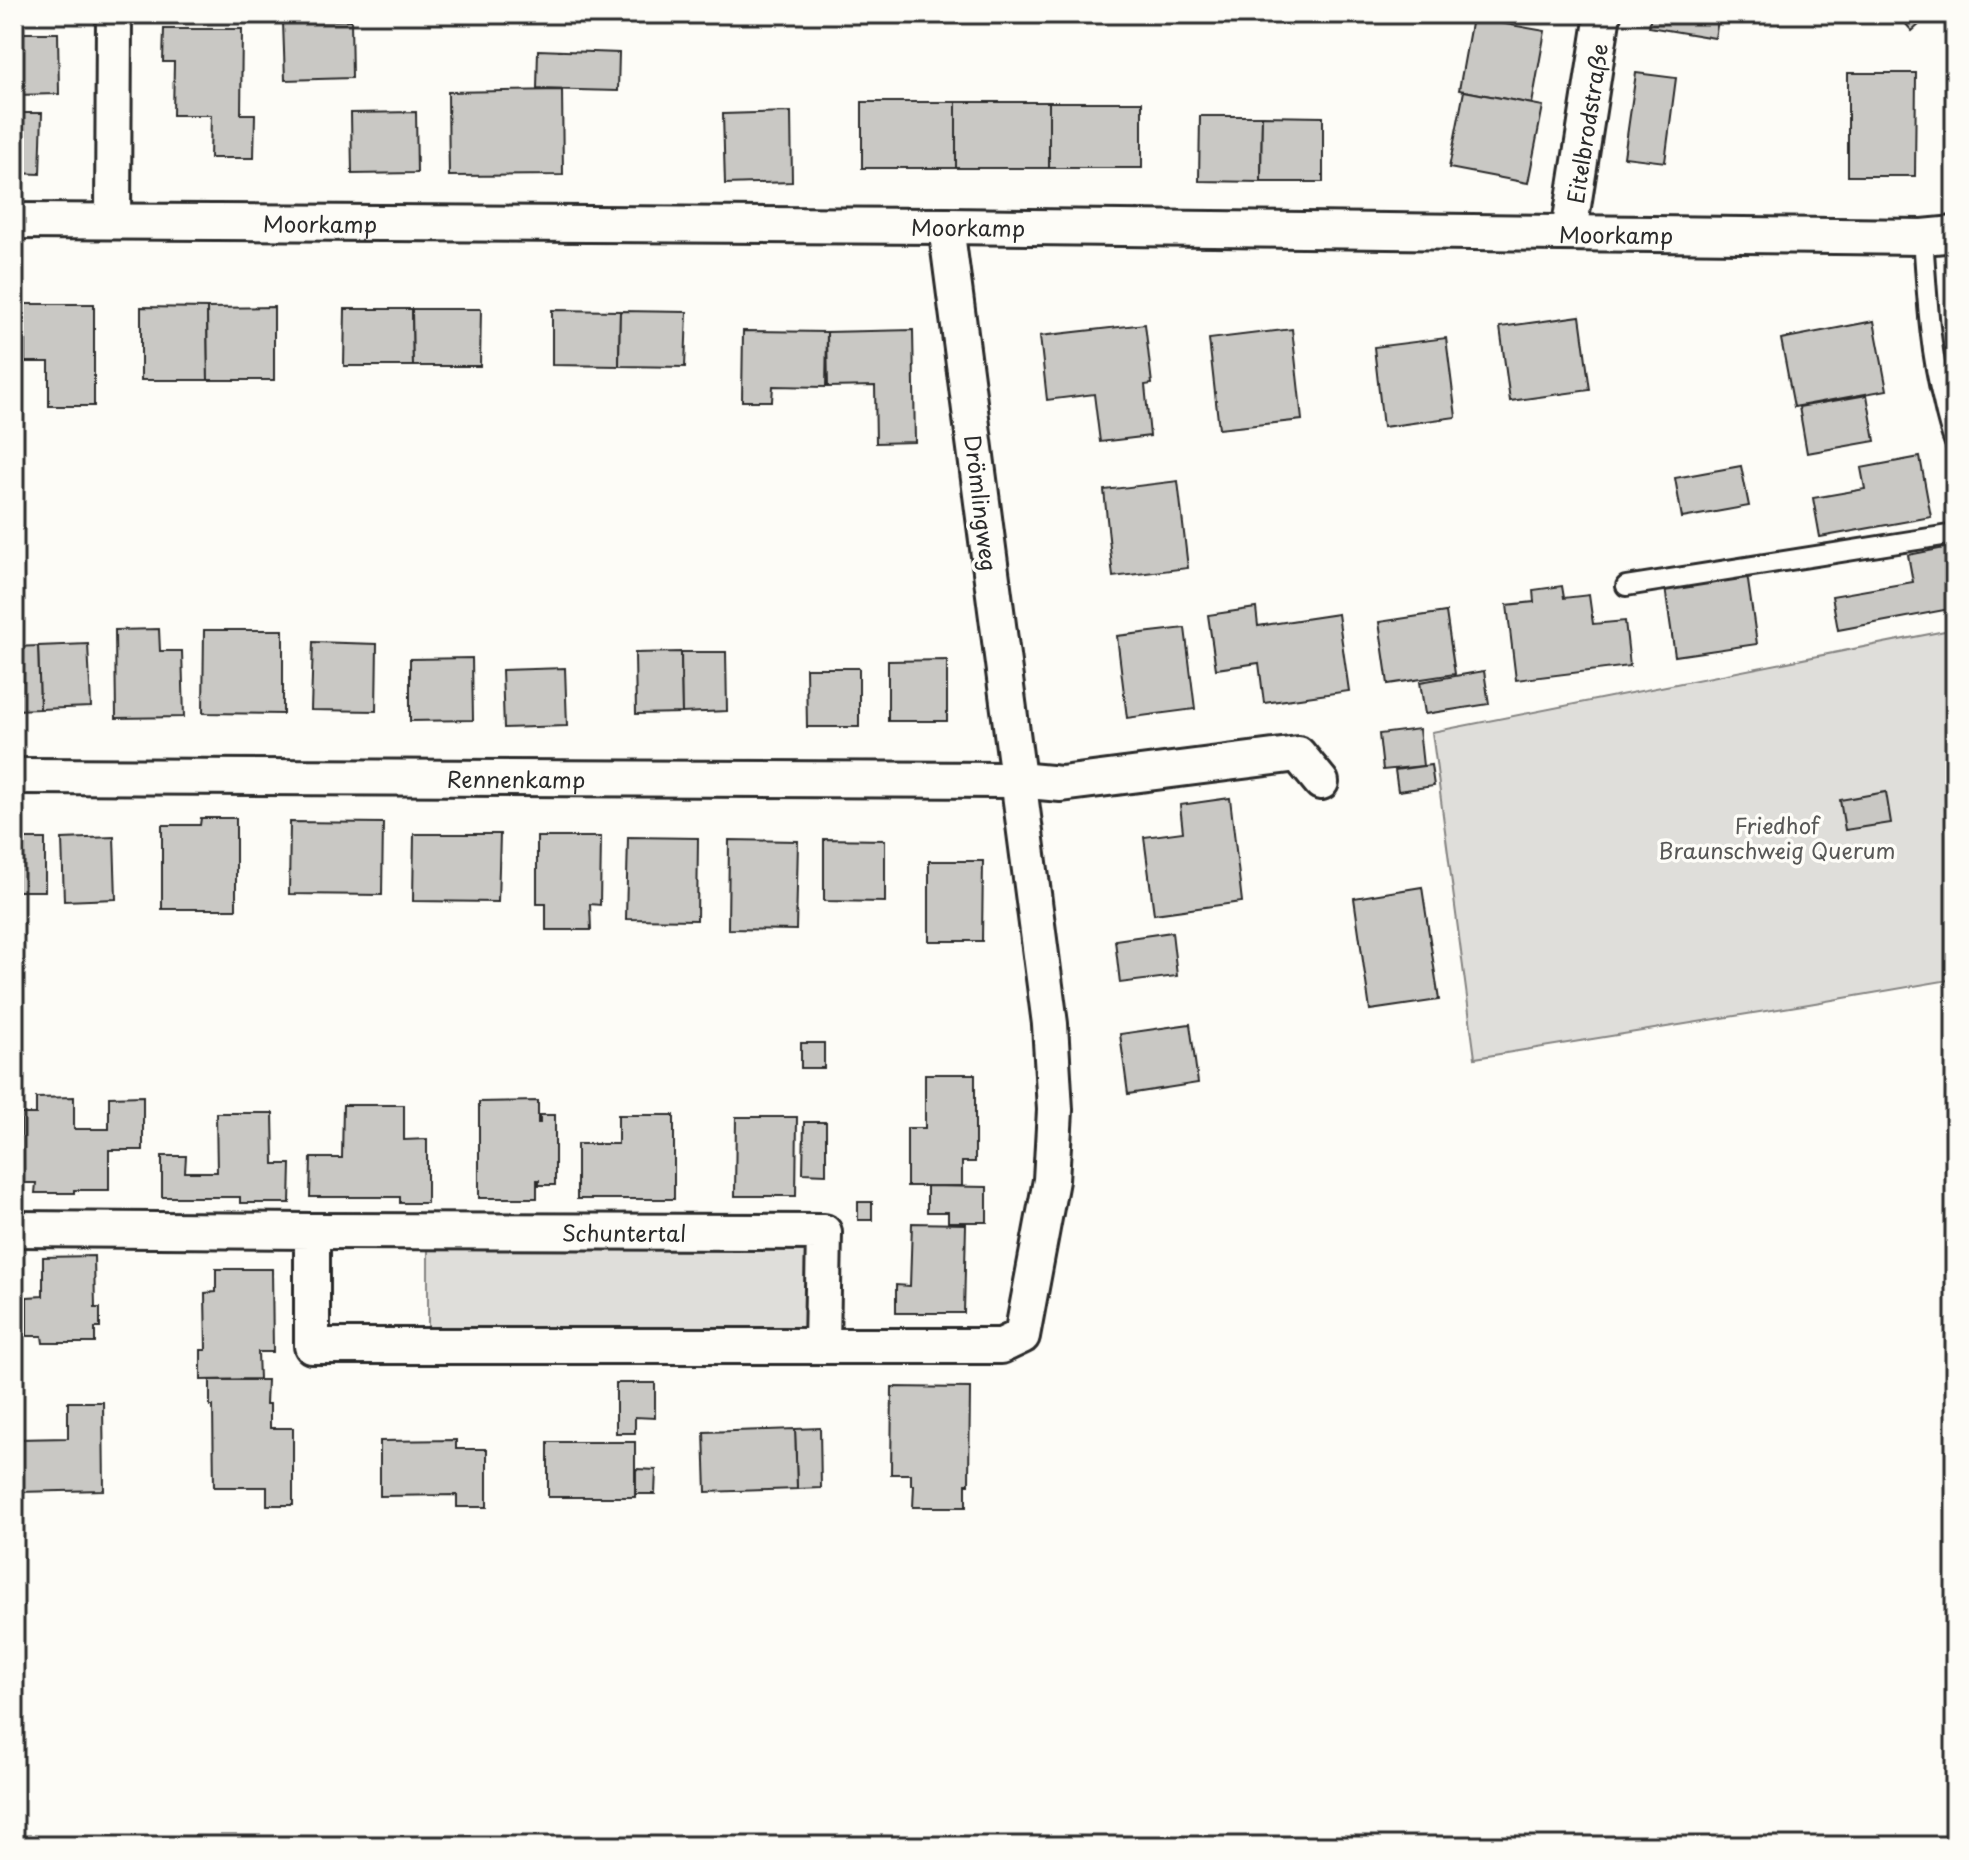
<svg xmlns="http://www.w3.org/2000/svg" width="1969" height="1860" font-family="'Playpen Sans',sans-serif">
<rect width="100%" height="100%" fill="#fdfcf7"/>
<filter id="ink" filterUnits="userSpaceOnUse"><feTurbulence type="fractalNoise" baseFrequency=".0125" numOctaves="2"/><feDisplacementMap in="SourceGraphic" scale="16" xChannelSelector="R" yChannelSelector="G"/><feConvolveMatrix kernelMatrix="1 2 1 2 8 2 1 2 1" color-interpolation-filters="sRGB"/></filter>
<g filter="url(#ink)">
<g fill="#dfdeda" stroke="#858482" stroke-width="2">
<path d="M 1955,629 L 1955,979 L 1809,1004 L 1475,1058 L 1432,732 Z"/>
<path d="M 428,1231 L 824,1232 L 822,1345 L 428,1345 Z"/>
</g>
<g fill="#c9c8c4" stroke="#2b2b2b" stroke-width="2">
<path d="M 1651,14 L 1719,14 L 1715,38 L 1649,27 Z"/>
<path d="M 1897,14 L 1931,14 L 1912,31 Z"/>
<path d="M 1472,18 L 1545,31 L 1532,104 L 1459,90 Z"/>
<path d="M 351,20 L 352,78 L 285,80 L 283,22 Z"/>
<path d="M 164,29 L 242,29 L 241,114 L 255,114 L 254,158 L 210,158 L 211,115 L 173,115 L 174,62 L 163,62 Z"/>
<path d="M 14,33 L 58,33 L 59,94 L 14,95 Z"/>
<path d="M 538,50 L 619,53 L 618,91 L 537,89 Z"/>
<path d="M 1636,73 L 1676,78 L 1665,162 L 1624,157 Z"/>
<path d="M 1848,73 L 1916,73 L 1915,176 L 1848,176 Z"/>
<path d="M 562,90 L 563,175 L 449,176 L 448,92 Z"/>
<path d="M 1464,91 L 1543,106 L 1528,183 L 1449,168 Z"/>
<rect x="862" y="102" width="94" height="66"/>
<rect x="956" y="102" width="93" height="66"/>
<rect x="1049" y="102" width="93" height="66"/>
<path d="M 416,112 L 417,173 L 352,174 L 351,113 Z"/>
<path d="M 791,112 L 792,182 L 725,184 L 723,114 Z"/>
<path d="M 14,113 L 42,113 L 40,174 L 14,173 Z"/>
<path d="M 1200,116 L 1262,116 L 1261,182 L 1199,181 Z"/>
<path d="M 1262,116 L 1323,117 L 1323,182 L 1261,182 Z"/>
<path d="M 25,304 L 94,304 L 94,406 L 49,406 L 49,362 L 25,362 Z"/>
<path d="M 141,307 L 207,308 L 208,380 L 141,380 Z"/>
<path d="M 274,307 L 274,380 L 208,380 L 207,308 Z"/>
<path d="M 345,309 L 412,309 L 413,366 L 344,366 Z"/>
<path d="M 412,309 L 481,309 L 480,366 L 413,366 Z"/>
<path d="M 552,310 L 620,311 L 619,366 L 552,365 Z"/>
<path d="M 620,311 L 687,312 L 685,367 L 619,366 Z"/>
<path d="M 1580,316 L 1590,390 L 1510,401 L 1500,327 Z"/>
<path d="M 1874,321 L 1887,390 L 1794,407 L 1781,339 Z"/>
<path d="M 1145,324 L 1152,384 L 1145,385 L 1150,436 L 1100,442 L 1094,394 L 1047,400 L 1040,336 Z"/>
<path d="M 1292,329 L 1302,420 L 1219,429 L 1209,339 Z"/>
<path d="M 913,330 L 915,442 L 876,443 L 875,386 L 828,387 L 827,332 Z"/>
<path d="M 743,331 L 827,332 L 826,387 L 773,386 L 772,401 L 742,401 Z"/>
<path d="M 1446,338 L 1456,417 L 1383,427 L 1374,347 Z"/>
<path d="M 1867,395 L 1875,441 L 1807,453 L 1799,407 Z"/>
<path d="M 1920,457 L 1931,517 L 1820,537 L 1813,498 L 1865,489 L 1861,468 Z"/>
<path d="M 1741,466 L 1749,506 L 1682,518 L 1675,478 Z"/>
<path d="M 1178,481 L 1188,568 L 1113,577 L 1104,490 Z"/>
<path d="M 1955,546 L 1955,608 L 1838,630 L 1832,596 L 1913,582 L 1908,555 Z"/>
<path d="M 1747,574 L 1757,644 L 1675,656 L 1665,587 Z"/>
<path d="M 1562,586 L 1564,598 L 1589,595 L 1593,624 L 1625,621 L 1630,666 L 1516,680 L 1507,605 L 1534,602 L 1533,590 Z"/>
<path d="M 1256,608 L 1258,626 L 1338,614 L 1349,691 L 1264,703 L 1259,663 L 1216,669 L 1208,615 Z"/>
<path d="M 1446,612 L 1455,674 L 1388,684 L 1379,622 Z"/>
<path d="M 1185,628 L 1195,709 L 1127,718 L 1117,636 Z"/>
<path d="M 159,629 L 160,651 L 182,651 L 184,717 L 116,718 L 115,630 Z"/>
<path d="M 204,630 L 283,630 L 283,714 L 203,713 Z"/>
<path d="M 313,642 L 377,644 L 376,711 L 311,710 Z"/>
<path d="M 88,644 L 91,707 L 40,709 L 38,646 Z"/>
<path d="M 38,646 L 40,709 L 14,710 L 14,647 Z"/>
<path d="M 681,652 L 682,713 L 636,714 L 635,653 Z"/>
<path d="M 681,652 L 726,652 L 727,711 L 682,713 Z"/>
<path d="M 472,658 L 473,720 L 410,721 L 410,659 Z"/>
<path d="M 947,660 L 947,721 L 888,721 L 888,661 Z"/>
<path d="M 565,668 L 567,726 L 504,728 L 502,670 Z"/>
<path d="M 806,668 L 859,668 L 859,727 L 807,727 Z"/>
<path d="M 1484,671 L 1489,704 L 1425,714 L 1420,682 Z"/>
<path d="M 1419,729 L 1423,766 L 1383,770 L 1379,734 Z"/>
<path d="M 1431,765 L 1434,786 L 1398,791 L 1395,770 Z"/>
<path d="M 1886,792 L 1891,823 L 1845,830 L 1840,800 Z"/>
<path d="M 1230,798 L 1242,902 L 1154,914 L 1144,837 L 1183,832 L 1180,805 Z"/>
<path d="M 201,818 L 236,818 L 236,909 L 162,909 L 162,825 L 200,825 Z"/>
<path d="M 290,822 L 383,823 L 382,895 L 289,894 Z"/>
<path d="M 414,834 L 500,834 L 498,902 L 413,901 Z"/>
<path d="M 114,837 L 116,899 L 64,901 L 62,839 Z"/>
<path d="M 537,837 L 601,837 L 600,905 L 590,904 L 591,930 L 546,930 L 546,904 L 537,904 Z"/>
<path d="M 628,837 L 698,838 L 697,920 L 626,919 Z"/>
<rect x="14" y="839" width="31" height="52"/>
<path d="M 824,839 L 885,840 L 885,902 L 824,901 Z"/>
<path d="M 729,840 L 798,841 L 796,930 L 728,929 Z"/>
<path d="M 929,861 L 983,861 L 982,941 L 929,941 Z"/>
<path d="M 1422,887 L 1439,1000 L 1370,1010 L 1354,898 Z"/>
<path d="M 1172,932 L 1177,976 L 1120,983 L 1115,940 Z"/>
<path d="M 1190,1024 L 1198,1083 L 1128,1094 L 1120,1034 Z"/>
<rect x="801" y="1043" width="23" height="25"/>
<path d="M 925,1074 L 975,1074 L 975,1162 L 962,1162 L 962,1186 L 907,1186 L 907,1128 L 925,1128 Z"/>
<path d="M 143,1096 L 143,1150 L 109,1150 L 109,1190 L 74,1190 L 74,1193 L 35,1193 L 36,1183 L 21,1183 L 21,1114 L 36,1114 L 36,1098 L 74,1097 L 74,1129 L 109,1129 L 109,1097 Z"/>
<path d="M 538,1101 L 538,1123 L 540,1123 L 540,1115 L 555,1115 L 555,1185 L 539,1185 L 539,1180 L 537,1180 L 537,1198 L 479,1198 L 479,1102 Z"/>
<path d="M 343,1105 L 404,1105 L 404,1140 L 427,1139 L 427,1203 L 400,1203 L 400,1197 L 310,1197 L 311,1158 L 342,1158 Z"/>
<path d="M 216,1113 L 273,1113 L 274,1164 L 291,1164 L 290,1203 L 240,1203 L 240,1197 L 162,1197 L 162,1156 L 186,1156 L 185,1172 L 217,1172 Z"/>
<path d="M 618,1115 L 674,1115 L 674,1199 L 577,1199 L 577,1144 L 618,1144 Z"/>
<path d="M 736,1117 L 797,1117 L 796,1196 L 735,1196 Z"/>
<path d="M 804,1122 L 826,1122 L 826,1174 L 803,1173 Z"/>
<path d="M 927,1186 L 987,1187 L 987,1222 L 948,1222 L 948,1212 L 927,1212 Z"/>
<rect x="858" y="1202" width="14" height="18"/>
<path d="M 912,1223 L 966,1224 L 964,1313 L 896,1313 L 896,1285 L 910,1286 Z"/>
<path d="M 94,1256 L 95,1308 L 100,1308 L 100,1328 L 95,1328 L 95,1343 L 43,1343 L 42,1336 L 27,1336 L 27,1297 L 43,1296 L 43,1257 Z"/>
<path d="M 216,1269 L 272,1269 L 273,1352 L 258,1352 L 259,1379 L 201,1380 L 201,1350 L 206,1350 L 205,1293 L 216,1292 Z"/>
<path d="M 210,1380 L 267,1380 L 266,1404 L 270,1404 L 270,1428 L 293,1428 L 293,1505 L 267,1505 L 267,1487 L 214,1487 L 213,1406 L 210,1406 Z"/>
<path d="M 616,1383 L 655,1383 L 655,1418 L 635,1417 L 635,1433 L 616,1433 Z"/>
<path d="M 892,1387 L 970,1388 L 969,1484 L 966,1484 L 966,1507 L 913,1507 L 914,1485 L 911,1485 L 911,1474 L 891,1474 Z"/>
<path d="M 68,1402 L 103,1402 L 104,1490 L 18,1492 L 17,1439 L 68,1438 Z"/>
<path d="M 820,1428 L 821,1488 L 797,1489 L 795,1429 Z"/>
<path d="M 795,1429 L 797,1489 L 706,1492 L 704,1432 Z"/>
<path d="M 456,1440 L 456,1449 L 487,1449 L 487,1507 L 457,1507 L 457,1495 L 380,1496 L 380,1441 Z"/>
<rect x="548" y="1442" width="87" height="55"/>
<path d="M 636,1469 L 656,1470 L 655,1494 L 636,1494 Z"/>
</g>
<g fill="none" stroke-linecap="round" stroke-linejoin="round">
<defs>
<g id="service">
<path d="M 1923,237 C 1927,292 1929,347 1943,401 C 1946,415 1949,429 1955,443"/>
<path d="M 1626,586 L 1955,534"/>
</g>
<g id="minor">
<path id="s1" d="M 14,221 L 946,226 L 1923,237 L 1955,234"/>
<path d="M 113,221 L 114,14"/>
<path id="s2" d="M 1569,232 L 1603,14"/>
<path id="s3" d="M 14,776 L 1018,780 L 1061,784 L 1298,754 L 1321,782"/>
<path d="M 14,1229 L 312,1231 L 312,1346 L 1001,1346 L 1022,1336 L 1051,1180 L 1055,1110 L 1050,1024 L 946,226"/>
<path id="s4" d="M 312,1231 L 824,1232 L 822,1345"/>
</g>
</defs>
<use href="#service" stroke="#2b2b2b" stroke-width="24"/>
<use href="#minor" stroke="#2b2b2b" stroke-width="40"/>
<use href="#service" stroke="#fdfcf7" stroke-width="18"/>
<use href="#minor" stroke="#fdfcf7" stroke-width="34"/>
</g>
</g>
<g text-anchor="middle" dominant-baseline="central" stroke-width="7" stroke-linejoin="round" paint-order="stroke">
<g font-size="22" fill="#2b2b2b" stroke="#fdfcf7">
<text stroke="none"><textPath href="#s2" startOffset="110">Eitelbrodstraße</textPath></text>
<text stroke="none"><textPath href="#s1" startOffset="306">Moorkamp</textPath></text>
<text stroke="none"><textPath href="#s1" startOffset="954">Moorkamp</textPath></text>
<text stroke="none"><textPath href="#s1" startOffset="1602">Moorkamp</textPath></text>
<text transform="translate(982 503) rotate(83)">Drömlingweg</text>
<text stroke="none"><textPath href="#s3" startOffset="502">Rennenkamp</textPath></text>
<text stroke="none"><textPath href="#s4" startOffset="312">Schuntertal</textPath></text>
</g>
<g font-size="22" fill="#585857" stroke="#fdfcf7">
<text x="1777" y="824">Friedhof<tspan x="1777" dy="25">Braunschweig Querum</tspan></text>
</g>
</g>
<rect width="1969" height="1860" fill="none" stroke="#fdfcf7" stroke-width="48"/>
<rect x="24" y="24" width="1921" height="1812" fill="none" stroke="#2b2b2b" stroke-width="3" filter="url(#ink)"/>
</svg>
